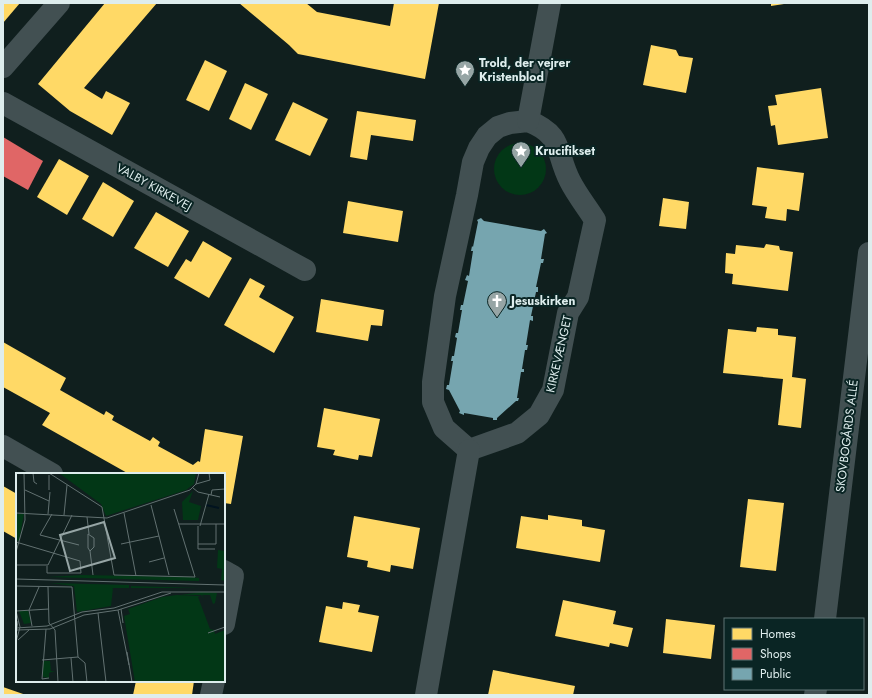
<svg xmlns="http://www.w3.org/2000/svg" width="872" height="698" font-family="Jost,sans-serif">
<rect width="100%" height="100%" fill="#101f1e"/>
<circle fill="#023716" cx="520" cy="169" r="26"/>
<g fill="#ffd966">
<path d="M 3,3 L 20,3 L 3,23 Z"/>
<path d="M 105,3 L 157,3 L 84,88 L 102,99 L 106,91 L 130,103 L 112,135 L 70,111 L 38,84 Z"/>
<path d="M 239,3 L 306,3 L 317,12 L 390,26 L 394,3 L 439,3 L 425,79 L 298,54 L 289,45 Z"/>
<path d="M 771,3 L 784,3 L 784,4 L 771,6 Z"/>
<path d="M 651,45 L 676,50 L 679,56 L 693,58 L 686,93 L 643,85 Z"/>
<path d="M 205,60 L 227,71 L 209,111 L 186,100 Z"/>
<path d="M 245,83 L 268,94 L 251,130 L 229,119 Z"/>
<path d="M 821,88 L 828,138 L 778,145 L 775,125 L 771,126 L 768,106 L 777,105 L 775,95 Z"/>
<path d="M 293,102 L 328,119 L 310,156 L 275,140 Z"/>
<path d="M 357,111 L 416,120 L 413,141 L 371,135 L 367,160 L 350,157 Z"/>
<path d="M 59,159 L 89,176 L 67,215 L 37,197 Z"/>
<path d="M 757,167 L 804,173 L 799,211 L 787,209 L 786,221 L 765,218 L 767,207 L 752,205 Z"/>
<path d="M 103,182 L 134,201 L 113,237 L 82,219 Z"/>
<path d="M 663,198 L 689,202 L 686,229 L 659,226 Z"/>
<path d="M 348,201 L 403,211 L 398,242 L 343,233 Z"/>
<path d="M 156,212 L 189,231 L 168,267 L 134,248 Z"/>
<path d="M 203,241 L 232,258 L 209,298 L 174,278 L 186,259 L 191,262 Z"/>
<path d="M 766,244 L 779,246 L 780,250 L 793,252 L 788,291 L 732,284 L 733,274 L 725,273 L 726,253 L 735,254 L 736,245 L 764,248 Z"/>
<path d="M 250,278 L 265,286 L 259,297 L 294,317 L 274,353 L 224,325 Z"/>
<path d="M 321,299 L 384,310 L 382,326 L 371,325 L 368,341 L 316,332 Z"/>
<path d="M 757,327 L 778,329 L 778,335 L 796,337 L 792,377 L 806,379 L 801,428 L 778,425 L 783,379 L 723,373 L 728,329 L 756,332 Z"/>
<path d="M 3,342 L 66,378 L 60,390 L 104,415 L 106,411 L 114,416 L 112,420 L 150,441 L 153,437 L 160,442 L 158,446 L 193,465 L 198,461 L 200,462 L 205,429 L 243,436 L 231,504 L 224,503 L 224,474 L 129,474 L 42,425 L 50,413 L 3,387 Z"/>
<path d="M 324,408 L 380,419 L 372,457 L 359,455 L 358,460 L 333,455 L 335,450 L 317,447 Z"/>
<path d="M 3,486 L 17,494 L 17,539 L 3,531 Z"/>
<path d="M 748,499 L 784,503 L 776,571 L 740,567 Z"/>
<path d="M 548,515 L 582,520 L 582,526 L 605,530 L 600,562 L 516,548 L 521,516 L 548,520 Z"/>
<path d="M 354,516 L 420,528 L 413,569 L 391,565 L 390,572 L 367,567 L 368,561 L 347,557 Z"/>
<path d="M 563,600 L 616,611 L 613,624 L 633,628 L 628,647 L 610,643 L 609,647 L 555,636 Z"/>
<path d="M 343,602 L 360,605 L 358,612 L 379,616 L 372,652 L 319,642 L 326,606 L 342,609 Z"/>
<path d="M 666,619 L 715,625 L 711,659 L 663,653 Z"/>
<path d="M 493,670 L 575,686 L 573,695 L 488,695 Z"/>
<path d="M 136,681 L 194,681 L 192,695 L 133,695 Z"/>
<path d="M 3,687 L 26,695 L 3,695 Z"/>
</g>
<path fill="#e06666" d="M 3,137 L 43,161 L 28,190 L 3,176 Z"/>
<path fill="#76a5af" d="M 481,218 L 484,221 L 541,231 L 544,229 L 547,233 L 545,234 L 541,259 L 544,259 L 543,263 L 541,263 L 536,287 L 538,287 L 538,292 L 536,292 L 531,316 L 533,316 L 533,321 L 530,320 L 526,345 L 528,345 L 527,350 L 525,350 L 522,369 L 524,369 L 524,372 L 521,372 L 517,398 L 519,398 L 518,401 L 516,401 L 497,418 L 497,420 L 493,420 L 493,418 L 464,413 L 464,415 L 459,413 L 460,411 L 449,390 L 446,389 L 447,385 L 449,385 L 453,361 L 451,361 L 452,356 L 454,356 L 457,338 L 455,337 L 456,333 L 458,333 L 462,310 L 460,310 L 461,305 L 463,305 L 468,281 L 465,280 L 467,275 L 469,276 L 473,251 L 471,251 L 472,246 L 473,247 L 478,222 L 477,220 Z"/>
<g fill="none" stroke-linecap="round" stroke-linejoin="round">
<g stroke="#425052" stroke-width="22">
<path d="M 3,67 L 59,3"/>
<path d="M 3,103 L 305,270"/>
<path d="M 528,121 C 564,135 555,152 570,181 C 577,195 587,207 595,220 L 578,297 L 568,313 L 553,390 L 539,415 L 517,433 L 469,450 L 444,428 L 433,402 L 433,382 L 445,296 L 467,195 L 473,162 L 479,148 L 487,136 L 498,127 L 510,123 Z"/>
<path d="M 528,121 L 550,3"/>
<path d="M 3,446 L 52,474"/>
<path d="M 224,571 L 233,576 L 224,624"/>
<path d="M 825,619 L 869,253"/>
<path d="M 211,695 L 214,681"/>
<path d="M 426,695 L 469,450"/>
<path d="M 815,695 L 816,689"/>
</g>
</g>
<defs>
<symbol id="sight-pin" viewBox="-11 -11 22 30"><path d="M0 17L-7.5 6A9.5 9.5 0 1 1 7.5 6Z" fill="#96a5a5" stroke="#0a2524"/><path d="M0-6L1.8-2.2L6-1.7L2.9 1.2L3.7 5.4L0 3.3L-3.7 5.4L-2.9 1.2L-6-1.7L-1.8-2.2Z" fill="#fff"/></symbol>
<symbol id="church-pin" viewBox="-11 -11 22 30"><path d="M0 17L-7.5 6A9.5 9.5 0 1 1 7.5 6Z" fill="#96a5a5" stroke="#0a2524"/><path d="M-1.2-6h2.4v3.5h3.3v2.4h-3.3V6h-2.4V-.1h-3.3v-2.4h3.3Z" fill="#fff"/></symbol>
</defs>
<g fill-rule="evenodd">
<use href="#sight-pin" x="454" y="59" width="22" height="30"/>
<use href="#sight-pin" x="510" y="140" width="22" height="30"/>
<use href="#church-pin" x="486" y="290" width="22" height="30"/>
</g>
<g text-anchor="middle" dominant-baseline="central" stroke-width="4" stroke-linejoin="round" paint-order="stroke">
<g font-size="12" font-weight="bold" fill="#deeded" stroke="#0a2524" text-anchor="start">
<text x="479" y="63">Trold, der vejrer<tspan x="479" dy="14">Kristenblod</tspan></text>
<text x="535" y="151">Krucifikset</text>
<text x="511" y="301">Jesuskirken</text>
</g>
<g font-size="12" fill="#deeded" stroke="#0a2524">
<text transform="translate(154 187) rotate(29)">VALBY KIRKEVEJ</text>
<text transform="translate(559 354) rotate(-77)">KIRKEVÆNGET</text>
<text transform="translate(847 436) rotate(-83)">SKOVBOGÅRDS ALLÉ</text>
</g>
</g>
<g transform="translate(16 473)">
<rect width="209" height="209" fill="#101f1e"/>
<path d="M 43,0 L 180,0 L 178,11 L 170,17 L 90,43 L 85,31 ZM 177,18 L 173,29 L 185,33 L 182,47 L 167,47 L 166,29 ZM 0,41 L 8,41 L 3,68 L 0,67 ZM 202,77 L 209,78 L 209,108 L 205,107 L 206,96 L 201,95 ZM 65,102 L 174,104 L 183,105 L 183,108 L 32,104 ZM 34,110 L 113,112 L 113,115 L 97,115 L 95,133 L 61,139 L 58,113 ZM 115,113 L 183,115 L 115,115 ZM 185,119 L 201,120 L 199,130 L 197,131 L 194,122 L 186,122 L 189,126 L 185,122 L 165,122 ZM 161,122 L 184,123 L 182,124 L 194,156 L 198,157 L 199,161 L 209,157 L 209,209 L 119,209 L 108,143 L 114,141 L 112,136 L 146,124 ZM 12,137 L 15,150 L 8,151 L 3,138 ZM 27,188 L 34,188 L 35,198 L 39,198 L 33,200 L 33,205 L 27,204 Z" fill="#023716"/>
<path fill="none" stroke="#01131f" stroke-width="2" d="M 190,32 L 203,35"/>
<path fill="none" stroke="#627171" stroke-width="1" d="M 17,0 L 18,9 L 21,11M 33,0 L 86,34 L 98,102 L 179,104 L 158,36M 180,11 L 194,7 L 193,0M 177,15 L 182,19 L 204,24M 9,17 L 33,28M 33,17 L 33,2M 195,22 L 196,17 L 209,16M 135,32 L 153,102M 0,40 L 91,45 L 174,17 L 180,11 L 183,0M 108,40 L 120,103M 32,41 L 34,19M 36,41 L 24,62 L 63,72M 48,42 L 51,12M 71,44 L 73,61M 163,51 L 209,51M 182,53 L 182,76 L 199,76M 184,53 L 193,21M 72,61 L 78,65 L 78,74 L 74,78 L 72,75 ZM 0,69 L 64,88 L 65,100 L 31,100 L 31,93M 105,71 L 143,63M 182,71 L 200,71 L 200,51M 74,78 L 77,102M 0,79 L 9,47 L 8,0M 133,89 L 148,85M 0,92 L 32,92 L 56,42M 0,106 L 209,112M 0,113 L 56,114 L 62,184M 32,114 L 33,150 L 39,157 L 42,209M 105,136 L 107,150M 13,137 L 23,114M 13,137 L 16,153M 102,137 L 113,192M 82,140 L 90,209M 0,155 L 31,153 L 66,139 L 98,135 L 146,119 L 209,119M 30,156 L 26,206 L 33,205M 0,157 L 34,156 L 68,142 L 102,137 L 155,120M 192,160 L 209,154M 0,162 L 2,148M 2,167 L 13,157M 0,169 L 4,154 L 0,138 L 33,136M 111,179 L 116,209M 62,184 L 69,190 L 71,209M 55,185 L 57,209M 26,187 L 62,184"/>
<path fill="#96a5a5" fill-opacity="0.15" stroke="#96a5a5" stroke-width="2" d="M 88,49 L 99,85 L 54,98 L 44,62 Z"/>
<rect width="209" height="209" fill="none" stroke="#deeded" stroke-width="2"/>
</g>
<rect width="872" height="698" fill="none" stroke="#deeded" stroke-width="8"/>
<rect x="724" y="618" width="140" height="72" fill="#0a2524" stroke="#5f7574"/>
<rect x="732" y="628" width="20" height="12" fill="#ffd966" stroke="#5f7574"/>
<text x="760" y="638" font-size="12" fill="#deeded">Homes</text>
<rect x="732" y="648" width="20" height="12" fill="#e06666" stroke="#5f7574"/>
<text x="760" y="658" font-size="12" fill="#deeded">Shops</text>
<rect x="732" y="668" width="20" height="12" fill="#76a5af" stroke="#5f7574"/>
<text x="760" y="678" font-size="12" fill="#deeded">Public</text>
</svg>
